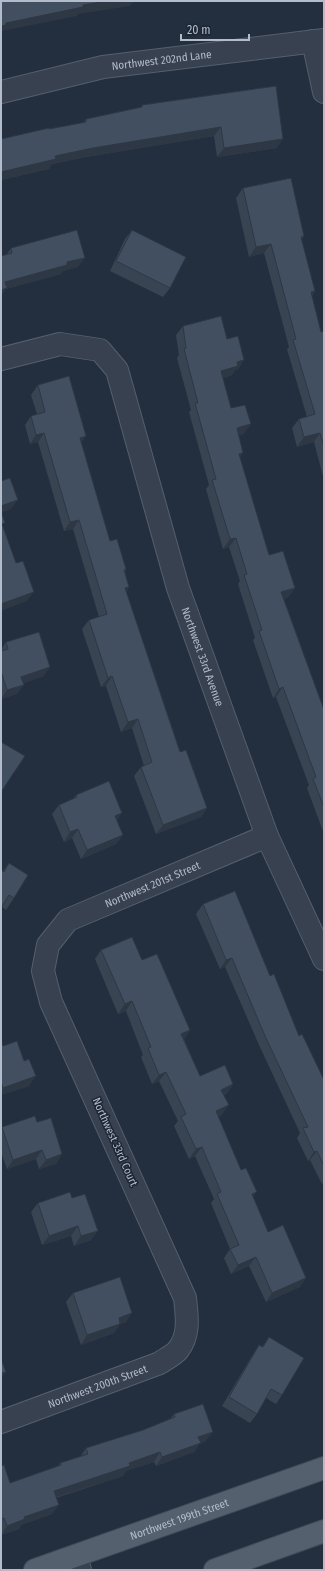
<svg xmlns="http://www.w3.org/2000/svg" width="325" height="1571" font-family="'Fira Sans Condensed',sans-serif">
<rect width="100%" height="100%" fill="#232f3f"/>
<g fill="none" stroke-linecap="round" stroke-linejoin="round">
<defs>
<g id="street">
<path d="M 313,41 L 324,92"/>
<path id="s1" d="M 1,92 L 103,67 L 324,40"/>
<path id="s2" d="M 1,359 L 60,344 L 100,350 L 117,370 L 178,588 L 267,836 L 324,959"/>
<path id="s3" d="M 1,1422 L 160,1363 C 165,1359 174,1355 178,1350 C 190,1335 187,1316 185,1298 L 51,1002 L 43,971 L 48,945 L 68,920 L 267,836"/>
<path d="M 76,1556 L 80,1570"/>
</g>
<g id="primary">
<path id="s4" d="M 35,1570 L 324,1468"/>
<path d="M 215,1570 L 324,1531"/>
</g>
</defs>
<use href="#street" stroke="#555f6d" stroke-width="24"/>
<use href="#primary" stroke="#404a58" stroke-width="24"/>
<use href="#street" stroke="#37414f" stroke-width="22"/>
<use href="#primary" stroke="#55606f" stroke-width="22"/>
</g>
<g fill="#394453">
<path d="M 276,86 L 277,148 L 217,157 L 214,136 L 86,157 L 52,164 L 49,169 L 1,180 L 1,139 L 83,123 L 86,119 L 141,107 L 142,105 Z"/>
<path d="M 243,188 L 304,236 L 301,240 L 315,291 L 312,296 L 321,332 L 324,331 L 324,480 L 314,442 L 297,447 L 292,428 L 299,419 L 307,417 L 287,349 L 289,347 L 264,253 L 249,257 L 236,198 Z"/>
<path d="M 132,230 L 170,288 L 163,297 L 110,271 L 125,239 Z"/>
<path d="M 11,248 L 78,267 L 63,271 L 61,274 L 6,289 L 6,255 Z"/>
<path d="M 183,326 L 227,339 L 238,370 L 235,370 L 232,375 L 223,378 L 231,408 L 244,434 L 239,435 L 240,458 L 269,555 L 295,588 L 288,597 L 284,599 L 324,710 L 324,834 L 307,788 L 309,785 L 276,697 L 273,698 L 253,640 L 255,638 L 238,584 L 240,581 L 229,547 L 223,549 L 206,489 L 209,485 L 189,412 L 191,410 L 177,358 L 179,355 L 176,335 Z"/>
<path d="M 38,385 L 81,443 L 110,541 L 126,569 L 125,572 L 129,587 L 126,592 L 180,752 L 207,808 L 201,817 L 156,834 L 134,776 L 141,767 L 144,766 L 132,728 L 121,732 L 106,686 L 101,687 L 82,629 L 89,620 L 99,617 L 73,529 L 64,531 L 38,442 L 30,444 L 25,425 L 31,416 L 37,414 L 31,395 Z"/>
<path d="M 6,642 L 44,676 L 23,683 L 17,694 L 1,699 L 1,650 Z"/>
<path d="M 76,795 L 117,821 L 123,835 L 116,844 L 81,859 L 72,838 L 64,842 L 52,814 L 59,805 L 73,799 Z"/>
<path d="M 9,863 L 14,898 L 6,910 L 2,907 L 3,871 Z"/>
<path d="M 203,904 L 270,976 L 299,1036 L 324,1080 L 324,1185 L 323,1183 L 322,1184 L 310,1160 L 308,1161 L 297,1138 L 300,1133 L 259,1045 L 225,967 L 220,969 L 196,914 Z"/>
<path d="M 101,950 L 142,960 L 190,1030 L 184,1039 L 200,1076 L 233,1084 L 227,1093 L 224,1095 L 222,1115 L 218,1117 L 268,1232 L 300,1287 L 266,1302 L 249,1266 L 231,1274 L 224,1258 L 230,1249 L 211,1203 L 214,1199 L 195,1156 L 189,1159 L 174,1126 L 178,1121 L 159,1081 L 152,1084 L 141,1057 L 143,1055 L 126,1011 L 118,1014 L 95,959 Z"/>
<path d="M 1,1040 L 3,1046 L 29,1086 L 1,1095 Z"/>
<path d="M 37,1122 L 62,1154 L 56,1164 L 39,1169 L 36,1159 L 7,1169 L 1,1152 L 1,1129 L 2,1127 Z"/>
<path d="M 72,1198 L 91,1240 L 74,1246 L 71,1236 L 42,1245 L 31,1212 L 38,1203 Z"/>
<path d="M 73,1293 L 126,1322 L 120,1324 L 114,1333 L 81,1345 L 66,1302 Z"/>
<path d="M 269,1337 L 282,1395 L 276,1404 L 266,1398 L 257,1414 L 250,1423 L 222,1406 L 253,1354 L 259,1345 L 262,1347 Z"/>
<path d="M 174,1414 L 206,1441 L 200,1443 L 194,1452 L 156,1466 L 154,1462 L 126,1471 L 123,1476 L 56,1498 L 52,1514 L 21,1525 L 19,1529 L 1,1535 L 1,1466 L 10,1483 L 58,1466 L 60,1463 L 80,1457 L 86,1448 L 143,1430 L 170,1419 Z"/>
</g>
<g fill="#2e3744">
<path d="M 108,1 L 137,1 L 133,2 L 130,6 L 78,14 L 77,16 L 2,31 L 1,32 L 1,26 L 6,23 L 83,5 Z"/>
<path d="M 221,127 L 214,136 L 86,157 L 52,164 L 49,169 L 1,180 L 1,172 L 55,156 L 93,148 Z"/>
<path d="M 283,139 L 277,148 L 217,157 L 224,148 Z"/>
<path d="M 271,244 L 264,253 L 249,257 L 256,247 Z"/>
<path d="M 85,258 L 78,267 L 63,271 L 61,274 L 6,289 L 1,296 L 1,287 L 5,282 L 67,262 Z"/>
<path d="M 315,291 L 308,300 L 311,292 Z"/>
<path d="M 244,360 L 238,370 L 235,370 L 232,375 L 214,380 L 221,371 L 237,362 Z"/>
<path d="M 251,424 L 244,434 L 230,437 L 237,428 Z"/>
<path d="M 44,433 L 38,442 L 30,444 L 36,435 Z"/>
<path d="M 320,433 L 314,442 L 297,447 L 304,437 Z"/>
<path d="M 86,436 L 79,446 L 80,438 Z"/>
<path d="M 243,453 L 237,463 L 239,454 Z"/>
<path d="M 18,500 L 11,509 L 1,513 L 1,506 Z"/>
<path d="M 79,520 L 73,529 L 64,531 L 70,522 Z"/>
<path d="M 236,538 L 229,547 L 223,549 L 230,539 Z"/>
<path d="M 129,587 L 123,596 L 125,588 Z"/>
<path d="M 295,588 L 288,597 L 275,602 L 281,592 Z"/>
<path d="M 34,592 L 27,601 L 1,611 L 1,604 Z"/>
<path d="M 50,667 L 44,676 L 15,686 L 21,677 Z"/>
<path d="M 112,676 L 106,686 L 101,687 L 108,678 Z"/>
<path d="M 24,685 L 17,694 L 1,699 L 7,690 Z"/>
<path d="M 283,687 L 276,697 L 273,698 L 279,689 Z"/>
<path d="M 138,719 L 132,728 L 121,732 L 128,722 Z"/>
<path d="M 207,808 L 201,817 L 156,834 L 163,825 Z"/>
<path d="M 122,813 L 116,822 L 115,816 Z"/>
<path d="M 78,829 L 72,838 L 64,842 L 70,832 Z"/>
<path d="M 123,835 L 116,844 L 81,859 L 87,850 Z"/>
<path d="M 232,958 L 225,967 L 220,969 L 226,960 Z"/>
<path d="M 132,1001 L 126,1011 L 118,1014 L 125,1004 Z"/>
<path d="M 190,1030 L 184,1039 L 181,1034 Z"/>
<path d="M 166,1072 L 159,1081 L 152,1084 L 159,1075 Z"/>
<path d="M 36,1076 L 29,1086 L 1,1095 L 1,1090 L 3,1088 Z"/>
<path d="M 233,1084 L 227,1093 L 215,1099 L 221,1090 Z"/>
<path d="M 229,1105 L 222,1115 L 209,1121 L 216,1111 Z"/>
<path d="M 202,1147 L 195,1156 L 189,1159 L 196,1149 Z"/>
<path d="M 42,1150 L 36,1159 L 7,1169 L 13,1160 Z"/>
<path d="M 317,1151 L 310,1160 L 308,1161 L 314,1152 Z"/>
<path d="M 62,1154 L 56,1164 L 39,1169 L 46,1160 Z"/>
<path d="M 257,1192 L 250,1201 L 252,1194 Z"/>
<path d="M 78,1226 L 71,1236 L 42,1245 L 49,1236 Z"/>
<path d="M 98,1231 L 91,1240 L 74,1246 L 81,1236 Z"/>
<path d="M 256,1257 L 249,1266 L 231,1274 L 238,1265 Z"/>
<path d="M 306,1278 L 300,1287 L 266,1302 L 272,1293 Z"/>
<path d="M 132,1313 L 126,1322 L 120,1324 L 114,1333 L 81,1345 L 87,1335 L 119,1318 Z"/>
<path d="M 6,1372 L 1,1378 L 1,1373 Z"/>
<path d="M 213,1432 L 206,1441 L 200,1443 L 194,1452 L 156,1466 L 162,1457 L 198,1437 Z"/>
<path d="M 160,1452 L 154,1462 L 126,1471 L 123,1476 L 47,1500 L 54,1491 Z"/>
<path d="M 59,1505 L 52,1514 L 21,1525 L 19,1529 L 1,1535 L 7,1526 L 24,1517 Z"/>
</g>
<g fill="#424f61" stroke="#2e3744">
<path d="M 1,1 L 108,1 L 83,5 L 83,7 L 6,23 L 6,25 L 1,26 Z"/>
<path d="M 276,86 L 283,139 L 224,148 L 221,127 L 93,148 L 55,156 L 56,159 L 1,172 L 1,139 L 49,128 L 49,129 L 86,122 L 86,119 L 142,107 L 142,105 Z"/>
<path d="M 291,178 L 304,236 L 301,237 L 315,291 L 311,292 L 321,332 L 324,331 L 324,446 L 320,433 L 304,437 L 299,419 L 315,414 L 293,340 L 296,339 L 271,244 L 256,247 L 243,188 Z"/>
<path d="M 77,230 L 85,258 L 67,262 L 67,265 L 5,282 L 7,288 L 1,290 L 1,256 L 12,253 L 11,248 Z"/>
<path d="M 132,230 L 186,257 L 170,288 L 116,261 Z"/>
<path d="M 221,316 L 227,339 L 238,336 L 244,360 L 237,362 L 238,366 L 221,371 L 231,408 L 245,405 L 251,424 L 237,428 L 243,453 L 239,454 L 269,555 L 283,551 L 295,588 L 281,592 L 324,710 L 324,807 L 313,779 L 316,777 L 283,687 L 279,689 L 259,631 L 262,630 L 244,575 L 247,574 L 236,538 L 230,539 L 212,480 L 216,479 L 195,403 L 198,403 L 184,349 L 186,348 L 183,326 Z"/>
<path d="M 69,376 L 86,436 L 80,438 L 110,541 L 117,539 L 126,569 L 124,570 L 129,587 L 125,588 L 180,752 L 186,750 L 207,808 L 163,825 L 141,767 L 152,762 L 138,719 L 128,722 L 112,676 L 108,678 L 89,620 L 107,614 L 79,520 L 70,522 L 44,433 L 36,435 L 31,416 L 45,412 L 38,385 Z"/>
<path d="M 10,478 L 18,500 L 1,506 L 1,481 Z"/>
<path d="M 1,511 L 5,523 L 2,524 L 16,563 L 23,561 L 34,592 L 1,604 Z"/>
<path d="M 39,632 L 50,667 L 21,677 L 24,685 L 7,690 L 1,671 L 1,651 L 8,649 L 6,642 Z"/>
<path d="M 1,742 L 25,756 L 1,792 Z"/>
<path d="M 109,781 L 122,813 L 115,816 L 123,835 L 87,850 L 78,829 L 70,832 L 59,805 L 77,797 L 76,795 Z"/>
<path d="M 9,863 L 28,875 L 14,898 L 9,895 L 1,908 L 1,870 L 4,872 Z"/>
<path d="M 235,891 L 270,976 L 274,974 L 299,1036 L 302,1034 L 324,1080 L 324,1166 L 317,1151 L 314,1152 L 303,1128 L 308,1127 L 265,1036 L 232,958 L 226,960 L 203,904 Z"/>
<path d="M 132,937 L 142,960 L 157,954 L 190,1030 L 181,1034 L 200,1076 L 225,1065 L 233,1084 L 221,1090 L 229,1105 L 216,1111 L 241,1170 L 246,1168 L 257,1192 L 252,1194 L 268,1232 L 283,1225 L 306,1278 L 272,1293 L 256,1257 L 238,1265 L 230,1249 L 239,1245 L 217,1194 L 221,1192 L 202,1147 L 196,1149 L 181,1117 L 186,1114 L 166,1072 L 159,1075 L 148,1048 L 151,1047 L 132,1001 L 125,1004 L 101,950 Z"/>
<path d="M 1,1040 L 3,1046 L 17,1041 L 24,1061 L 29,1059 L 36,1076 L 3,1088 L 1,1082 Z"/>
<path d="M 35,1116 L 37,1122 L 51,1118 L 62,1154 L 46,1160 L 42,1150 L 13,1160 L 2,1127 Z"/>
<path d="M 70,1192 L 72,1198 L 85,1194 L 98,1231 L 81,1236 L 78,1226 L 49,1236 L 38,1203 Z"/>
<path d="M 120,1277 L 132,1313 L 119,1318 L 120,1324 L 87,1335 L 73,1293 Z"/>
<path d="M 269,1337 L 304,1358 L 282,1395 L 271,1389 L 257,1414 L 229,1397 L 259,1345 L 263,1347 Z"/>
<path d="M 1,1359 L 6,1372 L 1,1373 Z"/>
<path d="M 203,1404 L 213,1432 L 198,1437 L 201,1443 L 162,1457 L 160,1452 L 129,1463 L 130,1466 L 54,1491 L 59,1505 L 24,1517 L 25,1519 L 7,1526 L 4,1518 L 1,1519 L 1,1466 L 4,1465 L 10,1483 L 61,1465 L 60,1463 L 88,1454 L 86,1448 L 143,1430 L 175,1417 L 174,1414 Z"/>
</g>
<g text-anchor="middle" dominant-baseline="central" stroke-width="3" stroke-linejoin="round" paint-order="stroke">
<g font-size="11" fill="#b3bcca" stroke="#1c2634">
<text stroke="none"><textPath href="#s1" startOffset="164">Northwest 202nd Lane</textPath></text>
<text stroke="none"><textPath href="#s2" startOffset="427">Northwest 33rd Avenue</textPath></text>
<text stroke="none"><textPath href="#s3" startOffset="753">Northwest 201st Street</textPath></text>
<text transform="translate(115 1142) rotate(66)">Northwest 33rd Court</text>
<text stroke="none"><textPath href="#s3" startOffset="103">Northwest 200th Street</textPath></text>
<text stroke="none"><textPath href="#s4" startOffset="153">Northwest 199th Street</textPath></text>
</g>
</g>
<rect width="325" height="1571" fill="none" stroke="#b3bcca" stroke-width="4"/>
<path d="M181 34v6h68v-6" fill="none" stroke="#b3bcca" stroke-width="2"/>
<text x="187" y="34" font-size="12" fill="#b3bcca" stroke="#1c2634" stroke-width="3" paint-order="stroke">20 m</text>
</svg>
